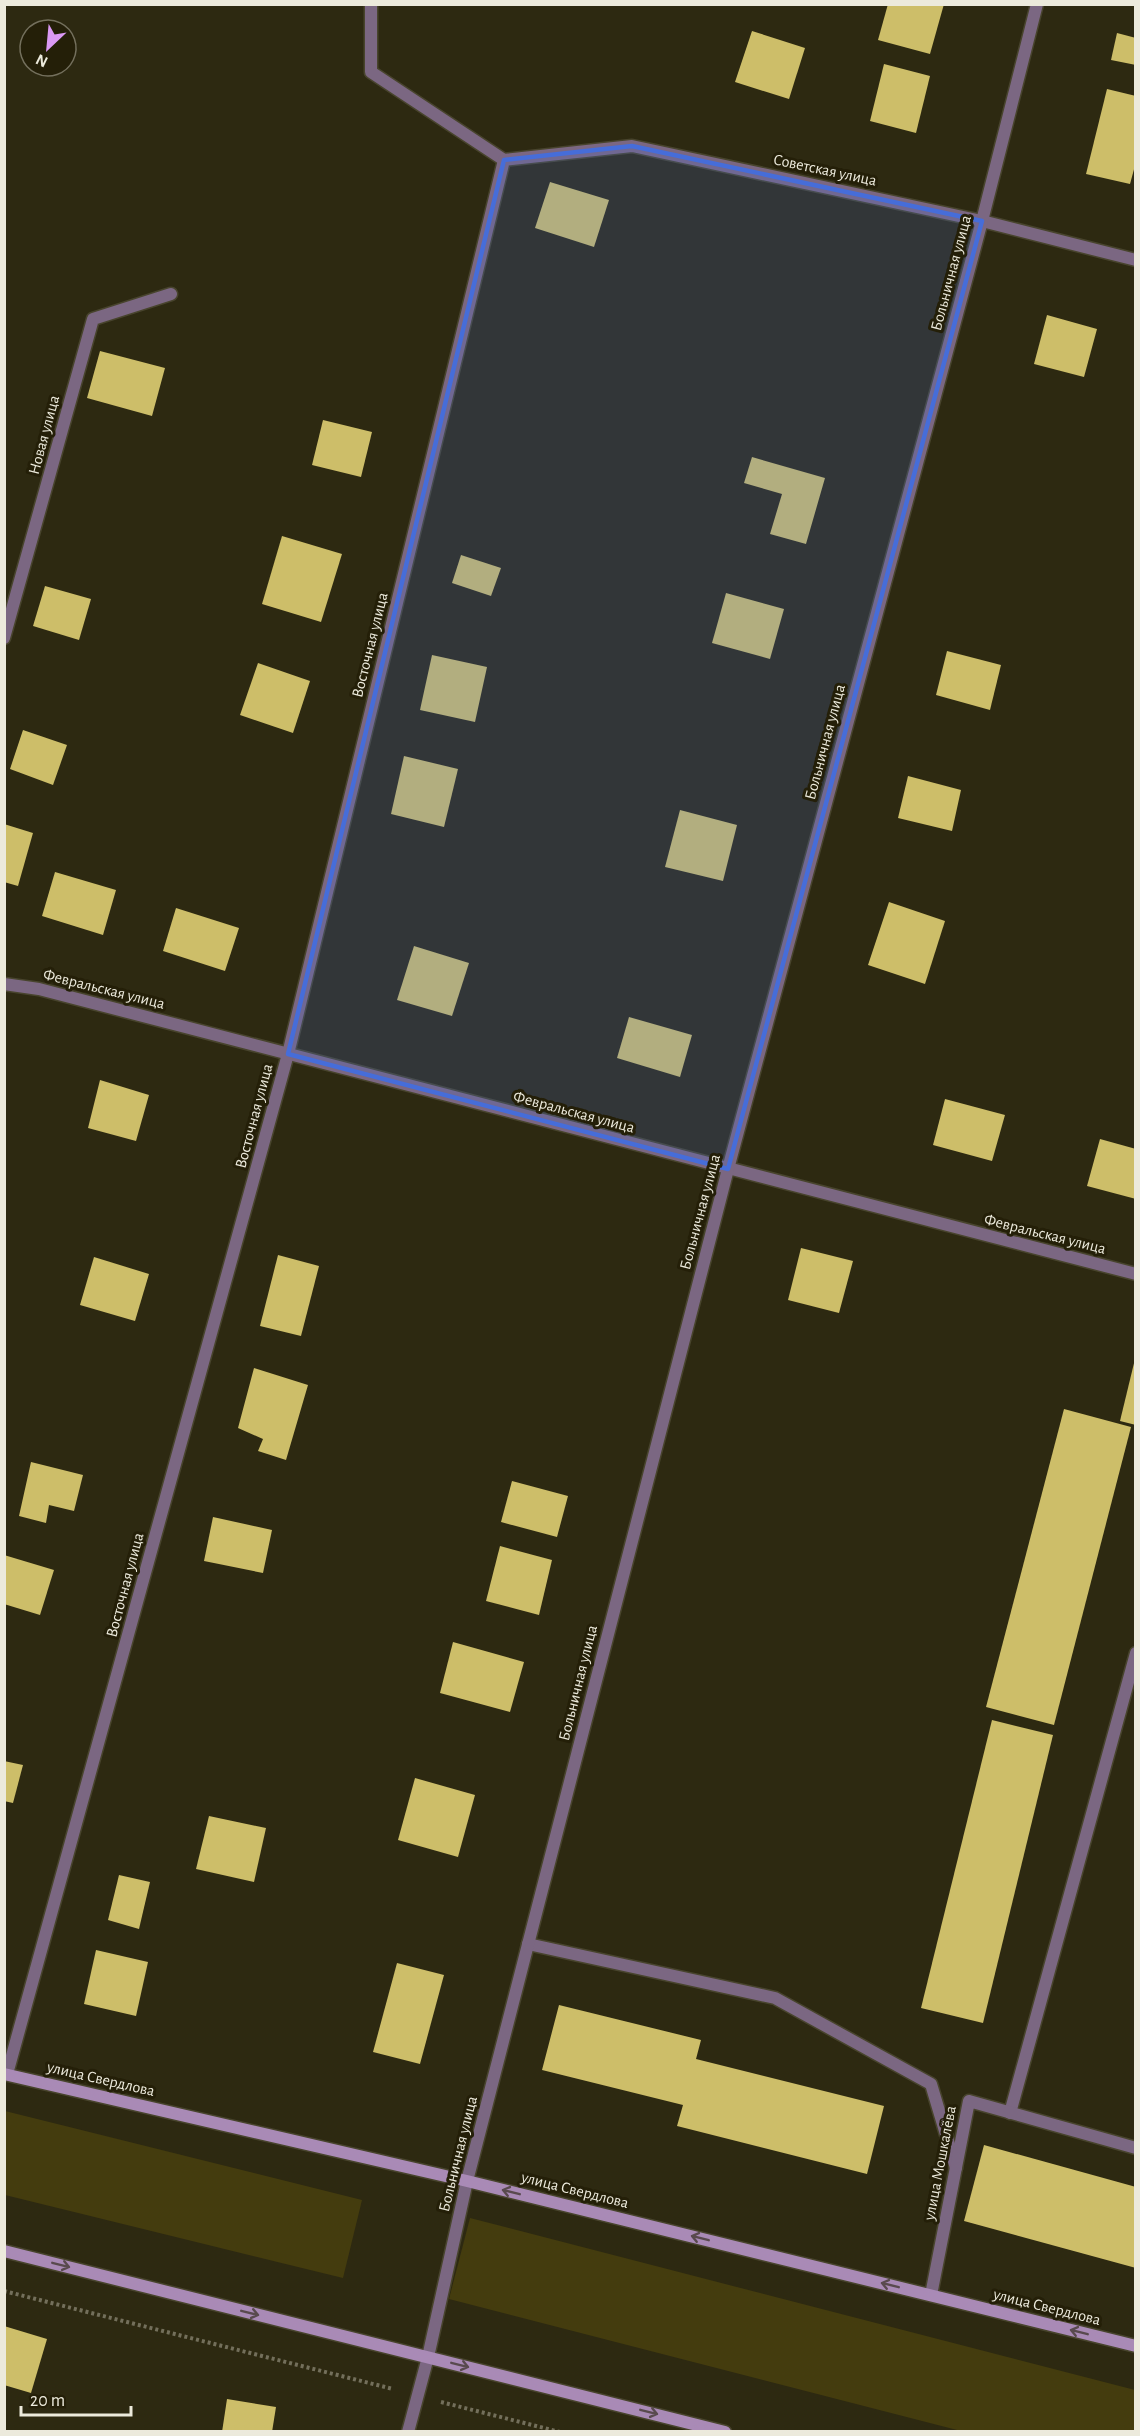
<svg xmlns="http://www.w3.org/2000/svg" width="1140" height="2436" font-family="'Alegreya Sans',sans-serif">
<rect width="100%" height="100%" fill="#2d2911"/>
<g fill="#443c0e">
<path d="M 5,2111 L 362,2200 L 343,2278 L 5,2195 Z"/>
<path d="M 470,2218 L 1135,2390 L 1135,2431 L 961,2431 L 449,2299 Z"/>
</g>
<g fill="#cdbe69">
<path d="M 888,4 L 944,4 L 930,54 L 878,40 Z"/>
<path d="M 752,31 L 805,48 L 789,99 L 735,82 Z"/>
<path d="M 1117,33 L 1136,38 L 1136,65 L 1111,60 Z"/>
<path d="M 884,64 L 930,76 L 916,133 L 870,121 Z"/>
<path d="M 1107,89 L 1136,96 L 1136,162 L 1130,184 L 1086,174 Z"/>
<path d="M 550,182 L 609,200 L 594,247 L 535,228 Z"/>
<path d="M 1047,315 L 1097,329 L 1084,377 L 1034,364 Z"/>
<path d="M 100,351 L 165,368 L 152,416 L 87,398 Z"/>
<path d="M 323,420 L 372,432 L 361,477 L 312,465 Z"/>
<path d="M 752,457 L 825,478 L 806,544 L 770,534 L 782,494 L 744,483 Z"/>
<path d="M 282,536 L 342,554 L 321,622 L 262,604 Z"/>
<path d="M 461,555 L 501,568 L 491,596 L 452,583 Z"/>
<path d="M 45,586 L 91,599 L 79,640 L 33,626 Z"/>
<path d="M 726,593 L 784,609 L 770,659 L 712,643 Z"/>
<path d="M 947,651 L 1001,665 L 990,710 L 936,695 Z"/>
<path d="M 432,655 L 487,667 L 475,722 L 420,710 Z"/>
<path d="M 258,663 L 310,681 L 293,733 L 240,715 Z"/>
<path d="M 23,730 L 67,745 L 53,785 L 10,769 Z"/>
<path d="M 404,756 L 458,769 L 444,827 L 391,814 Z"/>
<path d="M 908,776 L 961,790 L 952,831 L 898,818 Z"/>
<path d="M 680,810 L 737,825 L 723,881 L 665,867 Z"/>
<path d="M 4,824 L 33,833 L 18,886 L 4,882 Z"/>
<path d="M 55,872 L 116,890 L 103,935 L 42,916 Z"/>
<path d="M 889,902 L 945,921 L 925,984 L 868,965 Z"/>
<path d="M 176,908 L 239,928 L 225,971 L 163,951 Z"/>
<path d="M 414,946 L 469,963 L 452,1016 L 397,1000 Z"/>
<path d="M 629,1017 L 692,1035 L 680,1077 L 617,1058 Z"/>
<path d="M 100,1080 L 149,1095 L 136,1141 L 88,1128 Z"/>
<path d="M 945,1099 L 1005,1115 L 992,1161 L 933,1145 Z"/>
<path d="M 1100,1139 L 1136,1149 L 1136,1199 L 1087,1186 Z"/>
<path d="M 801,1248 L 853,1261 L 839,1313 L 788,1300 Z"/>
<path d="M 278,1255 L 319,1266 L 301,1336 L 260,1326 Z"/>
<path d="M 94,1257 L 149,1274 L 135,1321 L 80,1305 Z"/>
<path d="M 1135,1359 L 1136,1359 L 1136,1425 L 1120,1421 Z"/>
<path d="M 254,1368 L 308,1385 L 286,1460 L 258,1451 L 263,1439 L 238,1428 Z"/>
<path d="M 1064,1409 L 1131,1427 L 1054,1725 L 986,1707 Z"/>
<path d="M 31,1462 L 83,1475 L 74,1511 L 49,1505 L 46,1523 L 19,1516 Z"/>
<path d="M 512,1481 L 568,1496 L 557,1537 L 501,1522 Z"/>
<path d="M 213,1517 L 272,1530 L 263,1573 L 204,1561 Z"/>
<path d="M 500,1546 L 552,1560 L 539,1615 L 486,1601 Z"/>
<path d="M 4,1555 L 54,1570 L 40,1615 L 4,1604 Z"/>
<path d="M 453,1642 L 524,1662 L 510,1712 L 440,1693 Z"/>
<path d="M 992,1720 L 1053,1735 L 983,2023 L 921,2008 Z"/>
<path d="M 4,1761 L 23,1765 L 13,1803 L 4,1801 Z"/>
<path d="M 415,1778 L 475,1795 L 458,1857 L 398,1840 Z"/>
<path d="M 209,1816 L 266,1828 L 254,1882 L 196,1869 Z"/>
<path d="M 119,1875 L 150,1882 L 139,1929 L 108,1920 Z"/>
<path d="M 96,1950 L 148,1962 L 136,2016 L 84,2004 Z"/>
<path d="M 397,1963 L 444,1975 L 420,2064 L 373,2052 Z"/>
<path d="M 559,2005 L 701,2040 L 696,2059 L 884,2106 L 867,2174 L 677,2126 L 683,2105 L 542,2070 Z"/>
<path d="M 984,2145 L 1136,2187 L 1136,2268 L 964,2221 Z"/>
<path d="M 4,2326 L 47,2339 L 31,2393 L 4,2385 Z"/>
<path d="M 227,2399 L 276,2407 L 272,2432 L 222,2432 Z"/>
</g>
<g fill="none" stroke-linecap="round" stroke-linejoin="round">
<defs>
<g id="lane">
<path d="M 371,4 L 371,72 L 504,160"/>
<path d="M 528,1944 L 775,1998 L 931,2084 L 956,2168"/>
<path d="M 1010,2113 L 1136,1653"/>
</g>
<g id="street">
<path d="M 4,638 L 93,319 L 171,294"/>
<path d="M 4,984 L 39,989 L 1136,1274"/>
<path d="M 7,2074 L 288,1054 L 504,160 L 632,146 L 982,221 L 1136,260"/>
<path d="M 931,2295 L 969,2101 L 1136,2148"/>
<path d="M 408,2432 L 428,2357 L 467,2181 L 728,1169 L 982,221 L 1037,4"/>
</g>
<g id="secondary">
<path d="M 4,2074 L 467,2181 L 1136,2346"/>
<path d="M 4,2251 L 725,2432"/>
</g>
</defs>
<use href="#lane" stroke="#48442d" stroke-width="15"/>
<use href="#street" stroke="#48442d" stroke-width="15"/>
<use href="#secondary" stroke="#48442d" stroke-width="15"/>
<g stroke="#736f5b" stroke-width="4" stroke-dasharray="3 3" stroke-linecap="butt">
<path d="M 4,2291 L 393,2389"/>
<path d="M 441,2402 L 560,2432"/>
</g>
<use href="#lane" stroke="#7b6782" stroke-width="12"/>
<use href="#street" stroke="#7b6782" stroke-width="12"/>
<use href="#secondary" stroke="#a98ab6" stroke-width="12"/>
</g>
<defs><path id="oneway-shaft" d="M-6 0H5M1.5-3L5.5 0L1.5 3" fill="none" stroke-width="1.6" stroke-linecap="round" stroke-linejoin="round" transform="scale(1.5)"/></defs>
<g stroke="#594a4e">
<use href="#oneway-shaft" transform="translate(511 2192) rotate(-166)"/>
<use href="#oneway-shaft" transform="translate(700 2238) rotate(-166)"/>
<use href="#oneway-shaft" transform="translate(61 2265) rotate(14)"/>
<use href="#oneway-shaft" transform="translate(890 2285) rotate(-166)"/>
<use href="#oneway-shaft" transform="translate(250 2313) rotate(14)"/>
<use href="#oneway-shaft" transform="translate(1079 2332) rotate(-166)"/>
<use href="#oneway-shaft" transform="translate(460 2365) rotate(14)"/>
<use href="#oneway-shaft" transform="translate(649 2412) rotate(14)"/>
</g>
<path fill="#466dd9" fill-opacity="0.2" stroke="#466dd9" stroke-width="4.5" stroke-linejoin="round" d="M 632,146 L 982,221 L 728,1169 L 288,1054 L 504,160 Z"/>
<g text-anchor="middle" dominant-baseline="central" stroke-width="6" stroke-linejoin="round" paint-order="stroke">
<g font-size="16" fill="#eceadc" stroke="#241f08">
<text transform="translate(825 170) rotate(12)">Советская улица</text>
<text transform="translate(951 273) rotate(-75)">Больничная улица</text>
<text transform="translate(44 435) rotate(-75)">Новая улица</text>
<text transform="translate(370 645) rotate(-76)">Восточная улица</text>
<text transform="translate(825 742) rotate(-75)">Больничная улица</text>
<text transform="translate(104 989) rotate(14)">Февральская улица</text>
<text transform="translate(574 1112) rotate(15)">Февральская улица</text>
<text transform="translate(254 1116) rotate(-75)">Восточная улица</text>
<text transform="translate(700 1212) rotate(-75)">Больничная улица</text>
<text transform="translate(1045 1234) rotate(14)">Февральская улица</text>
<text transform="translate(125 1585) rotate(-75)">Восточная улица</text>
<text transform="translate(578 1683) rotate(-76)">Больничная улица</text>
<text transform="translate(101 2079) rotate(13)">улица Свердлова</text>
<text transform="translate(458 2154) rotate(-76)">Больничная улица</text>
<text transform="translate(940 2163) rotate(-79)">улица Мошкалёва</text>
<text transform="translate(575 2190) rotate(14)">улица Свердлова</text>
<text transform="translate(1047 2307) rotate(14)">улица Свердлова</text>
</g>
</g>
<rect width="1140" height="2436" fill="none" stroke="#eceadc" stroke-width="12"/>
<g transform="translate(48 48) rotate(206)"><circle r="28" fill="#241f08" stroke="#74705d" stroke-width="1.5"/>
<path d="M0-4.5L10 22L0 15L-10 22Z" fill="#db99f5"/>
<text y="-9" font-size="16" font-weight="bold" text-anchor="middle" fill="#eceadc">N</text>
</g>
<path d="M21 2406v9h110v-9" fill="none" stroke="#eceadc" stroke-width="3"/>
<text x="30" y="2406" font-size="18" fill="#eceadc" stroke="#241f08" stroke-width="4.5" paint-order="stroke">20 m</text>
</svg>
